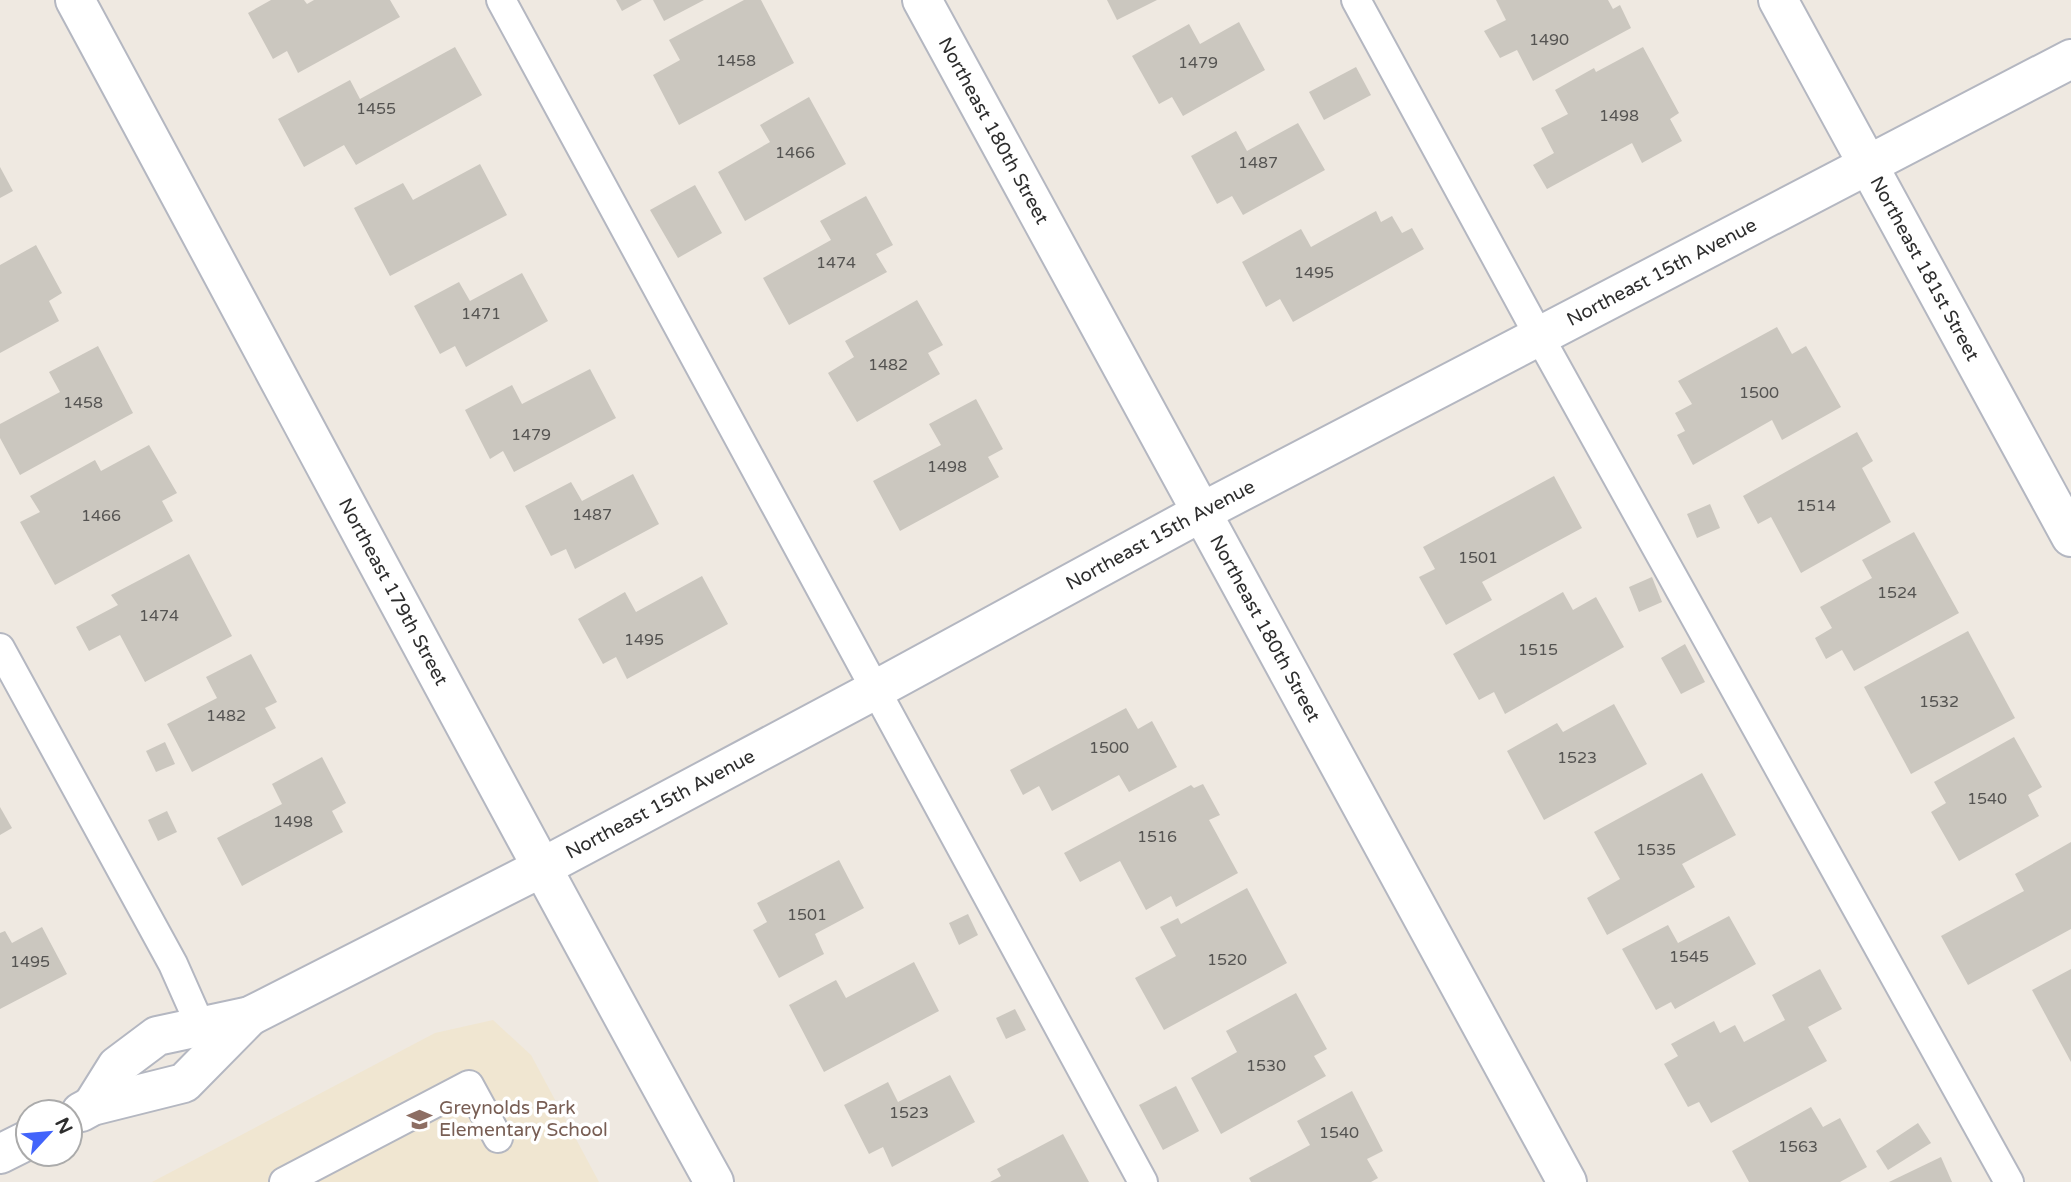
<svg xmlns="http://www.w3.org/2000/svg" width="2071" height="1182" font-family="'Varela Round',sans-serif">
<rect width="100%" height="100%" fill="#efe9e1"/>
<path fill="#f0e6d1" d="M 493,1020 L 531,1055 L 599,1182 L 152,1182 L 435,1033 Z"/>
<g fill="#cbc7bf">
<path d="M 271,0 L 304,0 L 307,4 L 314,0 L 390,0 L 400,17 L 298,73 L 287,51 L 273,59 L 248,13 Z"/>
<path d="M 616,0 L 642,0 L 622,11 Z"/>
<path d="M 653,0 L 704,0 L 664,21 Z"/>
<path d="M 744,0 L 761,0 L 794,63 L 679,125 L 653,75 L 680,60 L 669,40 Z"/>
<path d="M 1107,0 L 1157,0 L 1117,20 Z"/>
<path d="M 1496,0 L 1608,0 L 1613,9 L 1620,5 L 1631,28 L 1533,81 L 1517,50 L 1500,58 L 1484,31 L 1506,20 Z"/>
<path d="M 1239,22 L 1265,70 L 1183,116 L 1172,97 L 1159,104 L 1132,56 L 1189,24 L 1200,44 Z"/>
<path d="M 455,47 L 482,95 L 356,165 L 344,145 L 304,167 L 278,119 L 350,80 L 360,99 Z"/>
<path d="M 1643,47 L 1679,113 L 1670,119 L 1682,141 L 1642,163 L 1632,143 L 1547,189 L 1533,165 L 1554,153 L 1541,128 L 1568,114 L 1555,90 L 1594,68 L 1596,72 Z"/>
<path d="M 1356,67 L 1371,95 L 1324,120 L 1309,92 Z"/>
<path d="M 809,97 L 846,164 L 745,221 L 718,172 L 770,142 L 760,125 Z"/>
<path d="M 1298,123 L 1325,170 L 1243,215 L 1232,196 L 1217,204 L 1191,156 L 1236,131 L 1247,151 Z"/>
<path d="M 480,164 L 507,215 L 390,276 L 354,208 L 403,183 L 413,200 Z"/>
<path d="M 0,167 L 13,191 L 0,198 Z"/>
<path d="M 695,185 L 722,233 L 678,258 L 650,210 Z"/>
<path d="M 866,196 L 893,245 L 876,254 L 887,272 L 789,325 L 763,278 L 831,240 L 820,221 Z"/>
<path d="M 1376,211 L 1381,222 L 1392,216 L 1402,233 L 1412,228 L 1424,249 L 1293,322 L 1280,299 L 1266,307 L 1242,262 L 1301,229 L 1311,247 Z"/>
<path d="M 36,245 L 62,293 L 49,301 L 59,321 L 0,353 L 0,265 Z"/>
<path d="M 522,273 L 548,321 L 466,367 L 455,346 L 440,354 L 414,306 L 459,282 L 470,301 Z"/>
<path d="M 917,300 L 943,345 L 928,353 L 940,374 L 857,422 L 828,373 L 854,357 L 845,341 Z"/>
<path d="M 1777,327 L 1792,354 L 1806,346 L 1841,407 L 1782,440 L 1772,420 L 1693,465 L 1677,435 L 1685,431 L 1675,413 L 1692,404 L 1678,381 Z"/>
<path d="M 98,346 L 133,413 L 20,475 L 0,438 L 0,424 L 60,392 L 49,372 Z"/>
<path d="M 590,369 L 616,418 L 514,472 L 503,451 L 490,459 L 465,410 L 512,385 L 522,404 Z"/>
<path d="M 976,399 L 1003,449 L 988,457 L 999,477 L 900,531 L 873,481 L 941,445 L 929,424 Z"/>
<path d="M 1857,432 L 1873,461 L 1862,468 L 1891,522 L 1801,573 L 1771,517 L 1758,524 L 1743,496 Z"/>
<path d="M 149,445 L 177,493 L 162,501 L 173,521 L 55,585 L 20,522 L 40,512 L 30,496 L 95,460 L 101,471 Z"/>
<path d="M 633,474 L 659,524 L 575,569 L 566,549 L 551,556 L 525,506 L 571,482 L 582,501 Z"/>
<path d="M 1554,476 L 1582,528 L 1482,582 L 1492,600 L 1446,625 L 1419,577 L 1435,569 L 1423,547 Z"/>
<path d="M 1710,504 L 1720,528 L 1697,538 L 1687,514 Z"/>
<path d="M 1914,532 L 1959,613 L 1854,671 L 1842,650 L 1826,659 L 1815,638 L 1832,628 L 1820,607 L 1872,578 L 1862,560 Z"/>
<path d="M 189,554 L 232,636 L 145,682 L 120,635 L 89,651 L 76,627 L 118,605 L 111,595 Z"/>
<path d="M 702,576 L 728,624 L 627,679 L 616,657 L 603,664 L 578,619 L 625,592 L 636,612 Z"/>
<path d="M 1652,577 L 1662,602 L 1639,612 L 1629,587 Z"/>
<path d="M 1563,592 L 1573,610 L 1596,597 L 1624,647 L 1505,714 L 1494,692 L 1479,700 L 1453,654 Z"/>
<path d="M 1968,631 L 2015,718 L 1911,774 L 1864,687 Z"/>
<path d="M 1685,644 L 1705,682 L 1681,694 L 1661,658 Z"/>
<path d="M 251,654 L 277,702 L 265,708 L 276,728 L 192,772 L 167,724 L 217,698 L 206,677 Z"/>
<path d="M 1614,704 L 1647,764 L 1544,820 L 1507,751 L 1557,723 L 1563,732 Z"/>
<path d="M 1126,708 L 1138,729 L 1152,721 L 1177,767 L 1129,792 L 1119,775 L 1052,811 L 1039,786 L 1023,795 L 1010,770 Z"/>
<path d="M 2014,737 L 2042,787 L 2028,795 L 2039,816 L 1959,861 L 1931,812 L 1946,803 L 1934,782 Z"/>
<path d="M 165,742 L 175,764 L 156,772 L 146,751 Z"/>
<path d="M 322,757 L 346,803 L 332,811 L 343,832 L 242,886 L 217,838 L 282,804 L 272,784 Z"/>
<path d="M 1702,773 L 1736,835 L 1682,864 L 1695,887 L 1607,935 L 1587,898 L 1620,879 L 1594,832 Z"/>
<path d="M 1203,784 L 1220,815 L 1209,820 L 1238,873 L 1176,907 L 1171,896 L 1146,910 L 1120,861 L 1080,882 L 1064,853 L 1191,785 L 1194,788 Z"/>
<path d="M 0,807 L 12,828 L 0,835 Z"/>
<path d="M 167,811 L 177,832 L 158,841 L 148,820 Z"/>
<path d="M 2071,842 L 2071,929 L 1968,985 L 1941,936 L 2024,891 L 2015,874 Z"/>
<path d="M 839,860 L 864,908 L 815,934 L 824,954 L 779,978 L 753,930 L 767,922 L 757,903 Z"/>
<path d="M 1247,888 L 1287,963 L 1164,1030 L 1135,978 L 1176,956 L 1160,927 L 1178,918 L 1181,924 Z"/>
<path d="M 968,914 L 978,935 L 959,945 L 949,923 Z"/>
<path d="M 1729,916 L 1756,964 L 1675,1009 L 1671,1002 L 1656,1010 L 1622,949 L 1668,925 L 1678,943 Z"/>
<path d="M 42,927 L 67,974 L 0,1009 L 0,933 L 5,931 L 12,943 Z"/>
<path d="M 914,962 L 939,1011 L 824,1072 L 789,1005 L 836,980 L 846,998 Z"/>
<path d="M 1820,969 L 1842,1009 L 1808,1027 L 1827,1061 L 1711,1123 L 1699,1102 L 1688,1107 L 1664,1064 L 1678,1056 L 1671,1044 L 1714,1021 L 1720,1033 L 1735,1025 L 1744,1042 L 1785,1020 L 1772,995 Z"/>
<path d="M 2071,969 L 2071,1062 L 2032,990 Z"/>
<path d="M 1296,993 L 1327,1049 L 1314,1056 L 1326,1076 L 1221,1134 L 1191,1078 L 1237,1052 L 1226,1031 Z"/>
<path d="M 1015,1009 L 1026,1030 L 1006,1039 L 996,1018 Z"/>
<path d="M 950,1075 L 975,1122 L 892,1167 L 883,1147 L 869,1154 L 844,1105 L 888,1082 L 898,1102 Z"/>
<path d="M 1176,1086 L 1199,1131 L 1163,1150 L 1139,1105 Z"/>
<path d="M 1352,1091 L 1383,1151 L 1367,1159 L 1378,1178 L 1371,1182 L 1251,1182 L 1249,1178 L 1310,1145 L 1297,1121 Z"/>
<path d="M 1811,1107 L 1823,1127 L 1840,1118 L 1867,1167 L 1840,1182 L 1749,1182 L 1732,1151 Z"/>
<path d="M 1918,1123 L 1931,1143 L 1888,1170 L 1876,1151 Z"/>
<path d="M 1063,1134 L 1089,1182 L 990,1182 L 1001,1176 L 997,1169 Z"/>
<path d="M 1941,1157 L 1952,1182 L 1889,1182 Z"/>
</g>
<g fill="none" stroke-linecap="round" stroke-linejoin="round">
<defs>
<g id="service">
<path d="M 501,0 L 1143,1182"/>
<path d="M 1356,0 L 1539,336 L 2009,1182"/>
<path d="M 0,648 L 173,964 L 201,1027"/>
<path d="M 284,1182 L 469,1085 L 498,1138"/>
</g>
<g id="minor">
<path id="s1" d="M 75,0 C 288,394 497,790 714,1182"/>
<path id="s2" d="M 922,0 L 1567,1182"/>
<path id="s3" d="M 1778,0 L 2071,537"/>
</g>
<g id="tertiary">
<path id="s4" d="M 92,1106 L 117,1066 L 157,1036 L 250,1016 L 541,868 L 875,690 L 1200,513 L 2071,59"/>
<path d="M 81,1112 L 92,1106 L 184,1083 L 250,1016"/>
<path d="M 0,1154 L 28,1140"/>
</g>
</defs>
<use href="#service" stroke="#b4b7c1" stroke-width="32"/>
<use href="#minor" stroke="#b4b7c1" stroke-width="42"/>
<use href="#tertiary" stroke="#b4b7c1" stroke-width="42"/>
<use href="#service" stroke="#fff" stroke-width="28"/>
<use href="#minor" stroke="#fff" stroke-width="38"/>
<use href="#tertiary" stroke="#fff" stroke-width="38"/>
</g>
<defs>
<symbol id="school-bare" viewBox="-9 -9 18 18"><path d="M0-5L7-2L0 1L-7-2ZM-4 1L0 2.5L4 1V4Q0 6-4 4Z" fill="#8d6e63" stroke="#fff" stroke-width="2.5" paint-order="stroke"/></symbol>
</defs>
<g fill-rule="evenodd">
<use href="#school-bare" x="402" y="1102" width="35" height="35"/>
</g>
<g text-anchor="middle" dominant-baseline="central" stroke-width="7" stroke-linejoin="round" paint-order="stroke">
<g font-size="16" fill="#555452">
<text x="1549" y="40">1490</text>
<text x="736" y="61">1458</text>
<text x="1198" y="63">1479</text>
<text x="376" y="109">1455</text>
<text x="1619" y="116">1498</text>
<text x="795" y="153">1466</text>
<text x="1258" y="163">1487</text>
<text x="836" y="263">1474</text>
<text x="1314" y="273">1495</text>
<text x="481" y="314">1471</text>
<text x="888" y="365">1482</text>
<text x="1759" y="393">1500</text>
<text x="83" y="403">1458</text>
<text x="531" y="435">1479</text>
<text x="947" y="467">1498</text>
<text x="1816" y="506">1514</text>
<text x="592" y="515">1487</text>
<text x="101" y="516">1466</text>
<text x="1478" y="558">1501</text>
<text x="1897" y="593">1524</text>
<text x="159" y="616">1474</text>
<text x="644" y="640">1495</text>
<text x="1538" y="650">1515</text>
<text x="1939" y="702">1532</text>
<text x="226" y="716">1482</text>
<text x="1109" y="748">1500</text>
<text x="1577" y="758">1523</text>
<text x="1987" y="799">1540</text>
<text x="293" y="822">1498</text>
<text x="1157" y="837">1516</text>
<text x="1656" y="850">1535</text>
<text x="807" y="915">1501</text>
<text x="1689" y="957">1545</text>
<text x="1227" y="960">1520</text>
<text x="30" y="962">1495</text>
<text x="1266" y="1066">1530</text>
<text x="909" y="1113">1523</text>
<text x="1339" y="1133">1540</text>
<text x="1798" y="1147">1563</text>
</g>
<g font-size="19" fill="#2e2e2e" stroke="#fff">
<text stroke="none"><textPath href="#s2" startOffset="149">Northeast 180th Street</textPath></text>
<text stroke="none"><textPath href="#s3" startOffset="306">Northeast 181st Street</textPath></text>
<text stroke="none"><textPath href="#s4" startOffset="1788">Northeast 15th Avenue</textPath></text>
<text stroke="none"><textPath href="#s4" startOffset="1222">Northeast 15th Avenue</textPath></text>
<text stroke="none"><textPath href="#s1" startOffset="672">Northeast 179th Street</textPath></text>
<text stroke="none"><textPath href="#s2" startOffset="716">Northeast 180th Street</textPath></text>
<text stroke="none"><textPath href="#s4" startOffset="654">Northeast 15th Avenue</textPath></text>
</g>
<g font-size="19" fill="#785e54" stroke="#fff" text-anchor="start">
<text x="439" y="1108">Greynolds Park<tspan x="439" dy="22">Elementary School</tspan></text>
</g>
</g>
<g transform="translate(49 1133) rotate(64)"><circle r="33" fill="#ffffff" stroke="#ababab" stroke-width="2"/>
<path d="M0-5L12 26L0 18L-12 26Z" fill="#4264fb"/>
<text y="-10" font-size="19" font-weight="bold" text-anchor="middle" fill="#2e2e2e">N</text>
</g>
</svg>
